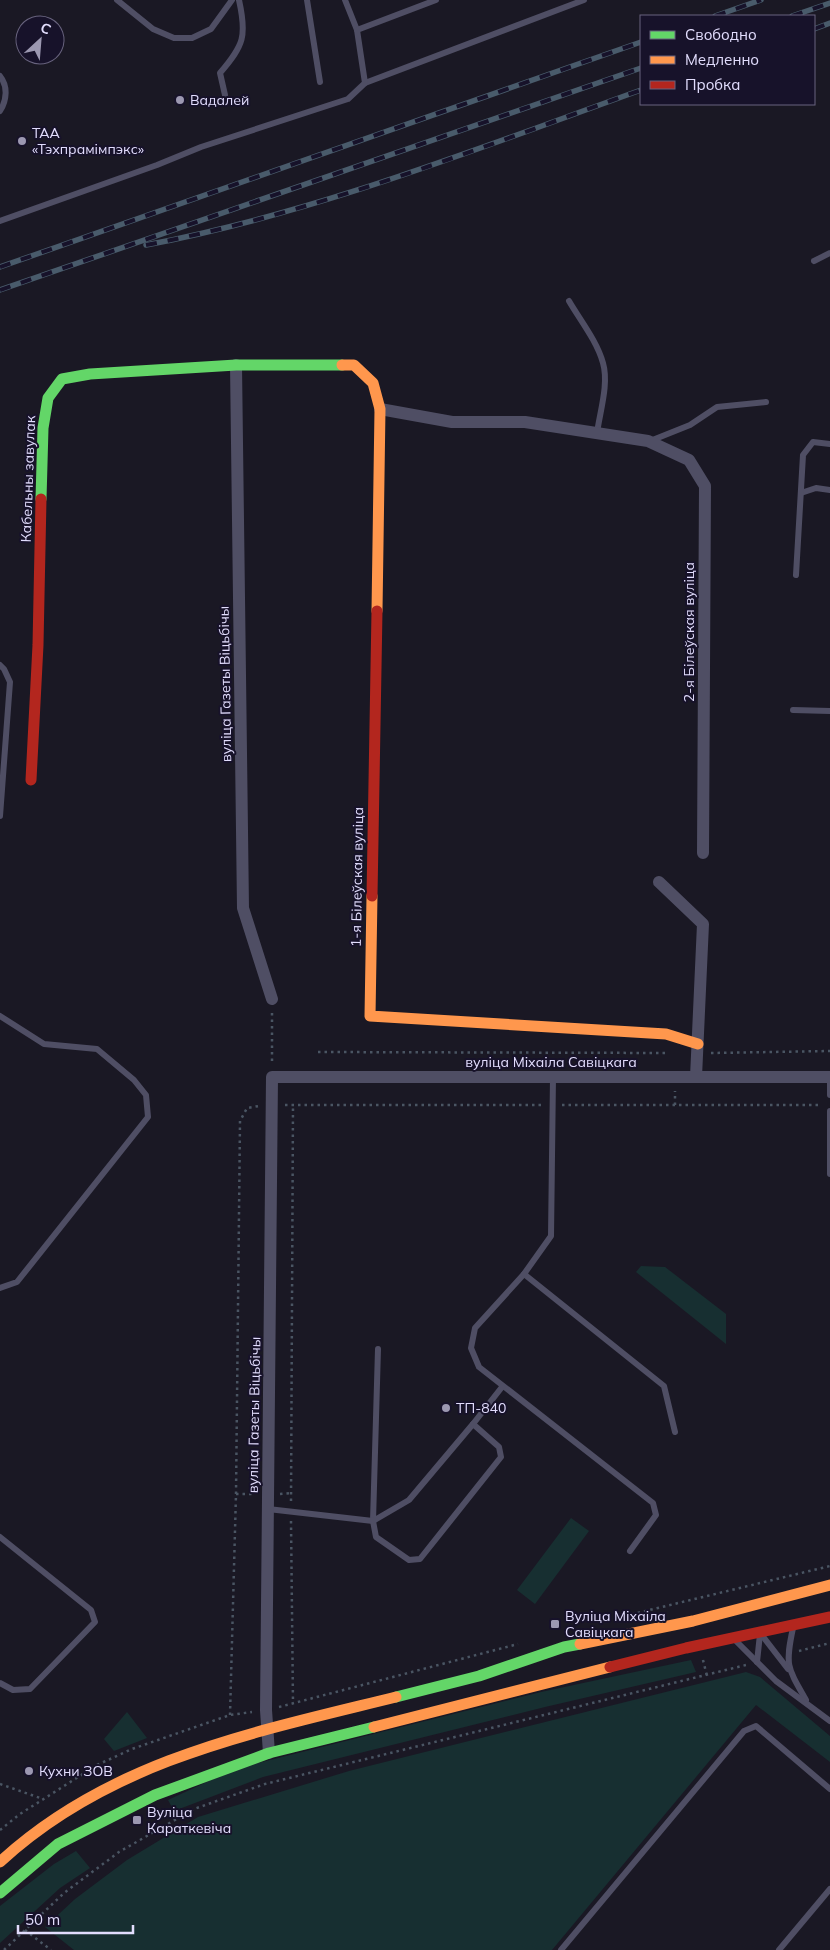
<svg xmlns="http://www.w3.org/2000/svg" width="830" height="1950" font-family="Mulish,sans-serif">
<rect width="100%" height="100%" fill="#1a1824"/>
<g fill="#172f31">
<path d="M 641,1266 L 665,1267 L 726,1314 L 726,1344 L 636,1272 Z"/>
<path d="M 571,1518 L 589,1531 L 535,1604 L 517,1590 Z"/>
<path d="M 691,1660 L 696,1672 L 545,1707 L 263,1777 L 174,1811 L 168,1800 L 211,1780 L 258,1763 L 541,1692 Z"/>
<path d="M 746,1672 L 760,1677 L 830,1736 L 830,1762 L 756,1705 L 552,1950 L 74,1950 L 45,1927 L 75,1899 L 127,1860 L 198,1817 L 349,1771 Z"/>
<path d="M 127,1712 L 147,1738 L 114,1751 L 104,1739 Z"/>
<path d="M 76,1851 L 90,1868 L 60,1888 L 0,1943 L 0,1906 L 54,1864 Z"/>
</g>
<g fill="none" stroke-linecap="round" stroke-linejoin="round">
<g stroke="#4a5563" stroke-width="2.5" stroke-dasharray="2.5 4" stroke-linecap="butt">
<path d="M 272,1013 L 272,1063"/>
<path d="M 318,1052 L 668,1053"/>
<path d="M 711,1053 L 830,1051"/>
<path d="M 285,1105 L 542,1105"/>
<path d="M 562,1105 L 822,1105"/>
<path d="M 675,1105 L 675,1091"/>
<path d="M 236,1494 L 255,1494"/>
<path d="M 280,1494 L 292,1493"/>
<path d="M 291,1501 L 293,1105"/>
<path d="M 291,1521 L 293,1703"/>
<path d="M 625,1616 L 830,1566"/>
<path d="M 799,1651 L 830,1643"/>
<path d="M 703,1660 L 707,1676"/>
<path d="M 279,1707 L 518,1644"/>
<path d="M 230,1715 L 236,1494 L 240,1121 L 247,1108 L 259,1106"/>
<path d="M 0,1784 L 43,1799"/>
<path d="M 0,1830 L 20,1814 L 97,1765 L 132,1749 L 230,1715 L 252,1712"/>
<path d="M 25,1930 L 51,1950"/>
<path d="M 4,1950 L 64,1893 L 119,1852 L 194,1809 L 265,1784 L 746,1665"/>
</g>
<g stroke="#4f4e64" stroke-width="6">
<path d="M 117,0 L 153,29 L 174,38 L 192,38 L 211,29 L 232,0"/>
<path d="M 307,0 L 320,82"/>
<path d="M 345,0 L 357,30"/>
<path d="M 0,76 C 8,86 7,100 0,111"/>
<path d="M 365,83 L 584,0"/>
<path d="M 225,95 L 220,73 C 244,45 247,36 239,0"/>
<path d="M 0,221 L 157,165 L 201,147 L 348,99 L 365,83 L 357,30 L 436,0"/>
<path d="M 814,261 L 830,253"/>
<path d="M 569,301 C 580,320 597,341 603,363 C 609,384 600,411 597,433"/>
<path d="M 650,441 L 690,425 L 717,407 L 766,402"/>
<path d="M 801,493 L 816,488 L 830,490"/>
<path d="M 796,575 L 803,455 L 813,442 L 830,444"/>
<path d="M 0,665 L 4,669 L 10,682 L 0,816"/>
<path d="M 793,710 L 830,711"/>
<path d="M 0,1016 L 44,1044 L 97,1049 L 134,1080 L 146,1095 L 148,1117 L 17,1282 L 0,1288"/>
<path d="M 553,1077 L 551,1236 L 524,1274 L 664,1386 L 675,1432"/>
<path d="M 830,1077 L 830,1095"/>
<path d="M 830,1111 L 830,1174"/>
<path d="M 524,1274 L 475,1328 L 471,1348 L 479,1367 L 653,1503 L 656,1515 L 630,1551"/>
<path d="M 378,1349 L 373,1521 L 376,1537 L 409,1560 L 420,1559 L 501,1457 L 499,1447 L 473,1424"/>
<path d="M 268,1509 L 373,1521 L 409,1500 L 473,1424 L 502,1387"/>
<path d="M 0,1537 L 91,1610 L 95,1622 L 30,1689 L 13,1690 L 0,1683"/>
<path d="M 793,1628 C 785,1665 787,1667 806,1700"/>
<path d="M 761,1634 L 788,1669"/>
<path d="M 736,1641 L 776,1681 L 830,1721"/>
<path d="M 757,1662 L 760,1634"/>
<path d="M 561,1950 L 744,1731 L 756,1726 L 830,1789"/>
<path d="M 779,1950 L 830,1889"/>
</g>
<g stroke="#4f4e64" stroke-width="12">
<path d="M 236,365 L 243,908 L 272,999"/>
<path d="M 380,409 L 452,422 L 525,422 L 648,441 L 689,460 L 705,486 L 703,853"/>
<path d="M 659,882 L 703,924 L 696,1077"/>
<path d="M 269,1753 L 266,1710 L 272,1077 L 830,1077"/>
</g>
<g stroke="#63d668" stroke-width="11">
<path d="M 41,499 L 43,428 L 48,398 L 62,379 L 90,374 L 236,365 L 342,365"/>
<path d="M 396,1697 L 479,1676 L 564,1647 L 580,1644"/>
<path d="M 0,1893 L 58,1844 L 155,1795 L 269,1753 L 374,1727"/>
</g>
<g stroke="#ff974d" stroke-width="11">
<path d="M 342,365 L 354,365 L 373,383 L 380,409 L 377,611"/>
<path d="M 372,896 L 370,1016 L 666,1034 L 698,1044"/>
<path d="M 580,1644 L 693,1621 L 830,1585"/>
<path d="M 374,1727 L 610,1667"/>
<path d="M 0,1862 C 110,1760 255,1732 396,1697"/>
</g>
<g stroke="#b3261e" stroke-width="11">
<path d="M 31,780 L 38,645 L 41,499"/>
<path d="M 372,896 L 377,611"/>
<path d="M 610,1667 L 686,1648 L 830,1617"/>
</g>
<defs>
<g id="rail">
<path d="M 715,16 L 761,0"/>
<path d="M 792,16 L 830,3"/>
<path d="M 814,29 L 830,23"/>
<path d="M 146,245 C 316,213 479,148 641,90"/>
<path d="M 0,267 L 641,42"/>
<path d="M 0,290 L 641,68"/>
</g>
</defs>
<use href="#rail" stroke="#495b6b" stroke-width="5.5"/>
<use href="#rail" stroke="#17122a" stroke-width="4" stroke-dasharray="11" stroke-linecap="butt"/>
</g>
<g fill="#9c98b1" stroke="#17122a" stroke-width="2">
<circle cx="180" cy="100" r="5"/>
<circle cx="22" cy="141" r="5"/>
<circle cx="446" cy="1408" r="5"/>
<rect x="550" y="1619" width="10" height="10" rx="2.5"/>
<circle cx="29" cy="1771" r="5"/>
<rect x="132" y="1815" width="10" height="10" rx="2.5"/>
</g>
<g text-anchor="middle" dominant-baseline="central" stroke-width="4" stroke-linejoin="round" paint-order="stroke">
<g font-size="14" fill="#e2ddfd" stroke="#17122a" text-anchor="start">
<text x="190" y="100">Вадалей</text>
<text x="32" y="133">ТАА<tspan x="32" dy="16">«Тэхпрамімпэкс»</tspan></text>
<text x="456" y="1408">ТП-840</text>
<text x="565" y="1616">Вуліца Міхаіла<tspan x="565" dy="16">Савіцкага</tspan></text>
<text x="39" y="1771">Кухни ЗОВ</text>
<text x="147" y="1812">Вуліца<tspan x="147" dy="16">Караткевіча</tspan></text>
</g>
<g font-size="14" fill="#e2ddfd" stroke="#17122a">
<text transform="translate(28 479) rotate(-88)">Кабельны завулак</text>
<text transform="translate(689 632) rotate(-90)">2-я Білеўская вуліца</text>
<text transform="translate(225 684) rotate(-91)">вуліца Газеты Віцьбічы</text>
<text transform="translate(357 877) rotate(-89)">1-я Білеўская вуліца</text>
<text x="551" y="1062">вуліца Міхаіла Савіцкага</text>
<text transform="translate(254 1415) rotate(-89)">вуліца Газеты Віцьбічы</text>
</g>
</g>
<rect x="640" y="15" width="175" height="90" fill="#17122a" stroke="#68637e"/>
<rect x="650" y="31" width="25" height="8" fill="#63d668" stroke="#68637e"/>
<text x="685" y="40" font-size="15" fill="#e2ddfd">Свободно</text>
<rect x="650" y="56" width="25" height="8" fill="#ff974d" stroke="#68637e"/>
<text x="685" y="65" font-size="15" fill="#e2ddfd">Медленно</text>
<rect x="650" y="81" width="25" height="8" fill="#b3261e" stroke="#68637e"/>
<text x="685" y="90" font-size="15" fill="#e2ddfd">Пробка</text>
<g transform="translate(40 40) rotate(26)"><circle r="24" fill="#17122a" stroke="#68637e"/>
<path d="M0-4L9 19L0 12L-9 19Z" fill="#9c98b1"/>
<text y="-8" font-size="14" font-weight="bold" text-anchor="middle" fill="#e2ddfd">С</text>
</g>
<path d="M18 1925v8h115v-8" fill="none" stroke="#e2ddfd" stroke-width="2.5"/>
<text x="25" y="1925" font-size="15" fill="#e2ddfd" stroke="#17122a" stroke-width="4" paint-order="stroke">50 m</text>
</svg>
